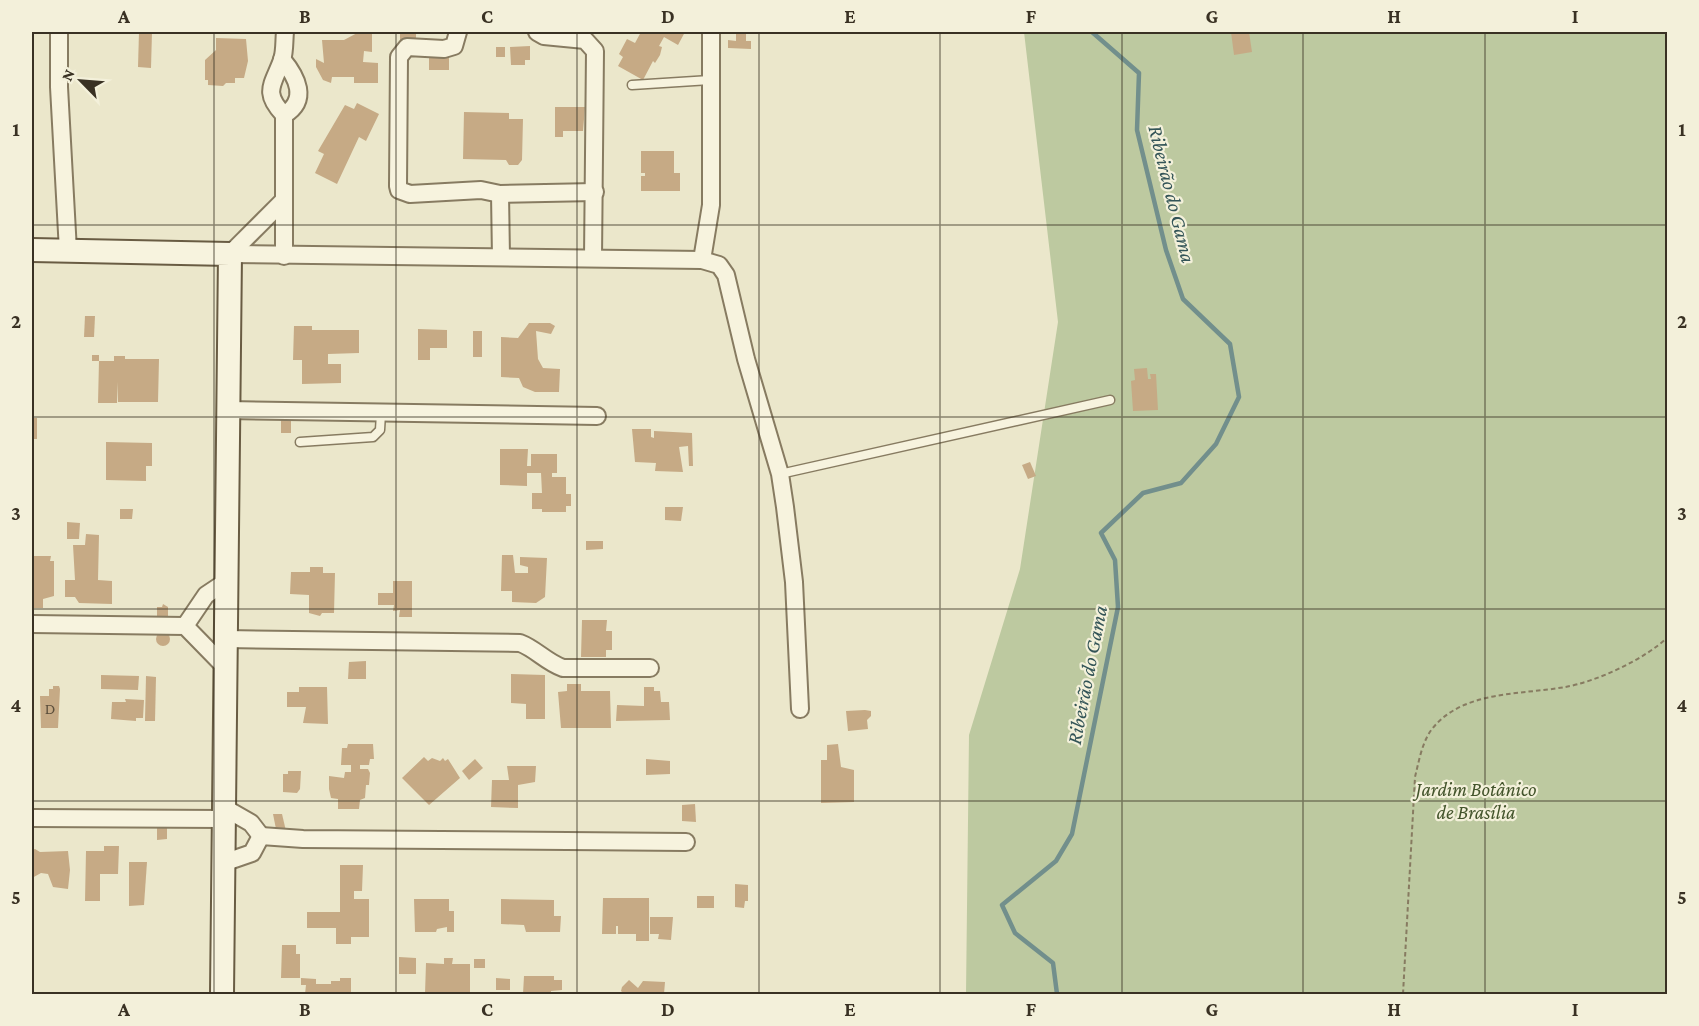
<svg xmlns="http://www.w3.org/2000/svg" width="1699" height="1026" font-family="'Crimson Pro',serif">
<rect width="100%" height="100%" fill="#ebe7cb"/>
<path fill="#bdc9a0" d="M 1024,32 L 1667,32 L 1667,994 L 966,994 L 969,735 L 1020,569 L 1058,322 Z"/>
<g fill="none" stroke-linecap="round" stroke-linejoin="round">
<path stroke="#728f8c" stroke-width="4.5" d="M 1057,994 L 1053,963 L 1015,933 L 1002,905 L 1056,861 L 1072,834 L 1118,607 L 1115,560 L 1101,533 L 1143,493 L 1181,483 L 1216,444 L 1239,397 L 1230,344 L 1183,299 L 1166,250 L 1137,130 L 1139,73 L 1092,32"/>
</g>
<g fill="#c6aa85">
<path d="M 139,32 L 152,32 L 151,68 L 138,67 Z"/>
<path d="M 359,32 L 372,32 L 372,52 L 364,51 L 363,62 L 378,63 L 378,83 L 354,83 L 354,77 L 332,77 L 331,83 L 323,80 L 316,67 L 316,59 L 324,63 L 322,40 L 344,40 Z"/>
<path d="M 400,32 L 416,32 L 416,42 L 400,43 Z"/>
<path d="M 641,32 L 685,32 L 678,45 L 664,37 L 659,46 L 662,47 L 660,55 L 655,63 L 653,61 L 643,80 L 618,66 L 623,57 L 619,54 L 627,39 L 635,43 Z"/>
<path d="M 1231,32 L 1249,32 L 1252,52 L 1234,55 Z"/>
<path d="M 736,34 L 746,34 L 746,41 L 751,41 L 751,49 L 728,48 L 728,40 L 736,41 Z"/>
<path d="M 216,38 L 246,39 L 248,61 L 244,78 L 235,78 L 235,83 L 226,83 L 223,86 L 208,85 L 208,80 L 205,80 L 205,60 L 216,50 Z"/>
<path d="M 530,46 L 530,60 L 525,60 L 525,65 L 511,65 L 510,47 Z"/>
<rect x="496" y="47" width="9" height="10"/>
<rect x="429" y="58" width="20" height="12"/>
<path d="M 357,103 L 379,114 L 366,141 L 359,137 L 337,184 L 315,173 L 324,154 L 318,151 L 345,105 L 354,109 Z"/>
<path d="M 555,107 L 585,107 L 583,131 L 563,131 L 563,137 L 555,137 Z"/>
<path d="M 464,112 L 509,113 L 509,119 L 523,119 L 522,160 L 518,165 L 509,165 L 506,160 L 463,159 Z"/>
<path d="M 641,151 L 674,151 L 674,173 L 680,173 L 680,191 L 641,191 L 641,176 L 645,176 L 645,173 L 641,173 Z"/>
<path d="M 85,316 L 95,316 L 94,337 L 84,337 Z"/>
<path d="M 529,323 L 550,323 L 555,326 L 551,334 L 536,331 L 538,359 L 543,368 L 560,369 L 559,392 L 535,392 L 523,387 L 519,378 L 501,377 L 501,337 L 518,338 Z"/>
<path d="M 294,326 L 312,326 L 312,330 L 359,330 L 359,353 L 328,354 L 328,364 L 341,364 L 341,383 L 302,384 L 302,360 L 293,360 Z"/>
<path d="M 418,329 L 447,330 L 447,348 L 430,348 L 430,360 L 418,360 Z"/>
<rect x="473" y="331" width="9" height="26"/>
<path d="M 92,355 L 99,355 L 99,361 L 114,361 L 114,356 L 125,356 L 125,359 L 159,359 L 158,402 L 118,402 L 117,382 L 117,403 L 98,403 L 99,361 L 92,361 Z"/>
<path d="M 1147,368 L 1148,379 L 1151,379 L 1150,374 L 1156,374 L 1158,410 L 1133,411 L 1131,381 L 1135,380 L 1134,369 Z"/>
<rect x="32" y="418" width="5" height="21"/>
<path d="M 281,419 L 291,420 L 291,433 L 281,433 Z"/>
<path d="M 632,429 L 651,429 L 651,437 L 654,438 L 654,431 L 692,433 L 693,466 L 689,466 L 688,446 L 679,447 L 683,472 L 655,471 L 656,463 L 635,462 Z"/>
<path d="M 106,442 L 152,443 L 152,466 L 146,466 L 146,481 L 106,480 Z"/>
<path d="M 500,449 L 528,449 L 527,466 L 531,466 L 531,454 L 557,454 L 557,473 L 552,473 L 552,477 L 566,477 L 566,494 L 571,494 L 571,506 L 566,506 L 566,512 L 542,512 L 542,509 L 532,509 L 532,493 L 542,493 L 541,473 L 527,473 L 527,486 L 500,485 Z"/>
<path d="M 1030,462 L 1036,476 L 1028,479 L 1022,465 Z"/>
<path d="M 665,507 L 683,507 L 681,521 L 665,520 Z"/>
<path d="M 120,509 L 133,509 L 132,519 L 120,519 Z"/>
<path d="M 67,522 L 80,523 L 79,539 L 67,539 Z"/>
<path d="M 86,534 L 99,535 L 98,580 L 112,581 L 112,604 L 79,603 L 75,597 L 65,597 L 65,580 L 75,580 L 73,545 L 85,545 Z"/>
<path d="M 586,541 L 603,541 L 603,549 L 586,550 Z"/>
<path d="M 502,555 L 513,555 L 515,573 L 528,573 L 528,567 L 520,565 L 520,557 L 547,558 L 545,597 L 536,603 L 512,602 L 512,591 L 501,591 Z"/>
<path d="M 32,556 L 51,556 L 50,561 L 54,561 L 54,596 L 43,599 L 43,608 L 32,608 Z"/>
<path d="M 310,567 L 323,567 L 323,573 L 335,573 L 334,613 L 322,613 L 320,616 L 309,613 L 309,595 L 290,594 L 291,572 L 310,572 Z"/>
<path d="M 393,581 L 412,581 L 412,617 L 399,617 L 400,610 L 393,611 L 394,605 L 378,605 L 378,593 L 393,593 Z"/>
<path d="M 163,604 L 168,607 L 168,618 L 157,618 L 157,607 L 162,607 Z"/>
<path d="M 582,620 L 607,620 L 606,631 L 612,631 L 612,650 L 606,650 L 606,657 L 581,657 Z"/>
<circle cx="163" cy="639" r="7"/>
<path d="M 366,661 L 366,679 L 348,679 L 349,662 Z"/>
<path d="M 511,674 L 545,675 L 545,719 L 526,719 L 526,704 L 511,703 Z"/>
<path d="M 101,675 L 139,676 L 138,690 L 101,689 Z"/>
<path d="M 146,676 L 156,677 L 155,721 L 145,721 Z"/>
<path d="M 567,684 L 581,684 L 581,691 L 610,691 L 611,728 L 561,728 L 558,692 L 567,691 Z"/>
<path d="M 53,686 L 59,686 L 60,689 L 58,728 L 41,728 L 40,696 L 49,696 L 49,689 L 53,689 Z"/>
<path d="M 299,687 L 327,687 L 328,724 L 303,723 L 306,707 L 287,707 L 287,692 L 299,692 Z"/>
<path d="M 644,687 L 654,687 L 654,691 L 660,691 L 661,702 L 669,702 L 670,720 L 616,721 L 617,705 L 644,706 Z"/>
<path d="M 125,699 L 144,700 L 143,718 L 136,718 L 136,721 L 111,719 L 112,702 L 126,702 Z"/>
<path d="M 865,710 L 871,711 L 871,716 L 867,720 L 868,729 L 848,731 L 846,711 Z"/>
<path d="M 348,744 L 373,744 L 374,759 L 370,759 L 369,765 L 360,765 L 360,769 L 368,769 L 370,773 L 369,785 L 366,785 L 365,798 L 360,800 L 359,809 L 338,809 L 338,799 L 331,798 L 329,789 L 329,776 L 344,778 L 345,772 L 351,772 L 351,765 L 341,765 L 342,748 L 347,748 Z"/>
<path d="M 838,744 L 841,767 L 854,770 L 854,802 L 821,803 L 821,760 L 827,760 L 827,745 Z"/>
<path d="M 424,757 L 428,761 L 432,758 L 440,761 L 443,758 L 445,761 L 448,759 L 460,778 L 429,805 L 402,778 Z"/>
<path d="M 475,759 L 483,768 L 469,780 L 462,771 Z"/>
<path d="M 646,759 L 670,761 L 670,774 L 646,775 Z"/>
<path d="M 507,766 L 536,766 L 535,782 L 518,785 L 518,808 L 491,807 L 492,780 L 509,780 Z"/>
<path d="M 288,771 L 301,771 L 300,789 L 297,793 L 283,792 L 283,774 L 288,774 Z"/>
<path d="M 695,804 L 696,822 L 682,821 L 682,805 Z"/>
<path d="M 273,814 L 282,814 L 286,831 L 276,829 Z"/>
<path d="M 167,826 L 167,839 L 157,840 L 157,827 Z"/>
<path d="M 104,846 L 119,846 L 118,874 L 100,874 L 100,901 L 85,901 L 86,851 L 104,851 Z"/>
<path d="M 35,849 L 40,852 L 68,851 L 70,870 L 68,889 L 53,887 L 48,874 L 41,873 L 32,878 L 32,850 Z"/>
<path d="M 129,862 L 147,862 L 144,905 L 129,906 Z"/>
<path d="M 340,865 L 363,865 L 362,891 L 354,891 L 354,899 L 369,899 L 369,937 L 351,937 L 351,944 L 336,944 L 336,928 L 307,928 L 307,912 L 340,912 Z"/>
<path d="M 735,884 L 748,885 L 748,901 L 745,901 L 744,908 L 735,907 Z"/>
<rect x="697" y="896" width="17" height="12"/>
<path d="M 603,898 L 649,898 L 649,941 L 636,941 L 636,934 L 618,934 L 618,926 L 616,926 L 616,934 L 602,934 Z"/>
<path d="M 414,899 L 449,899 L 449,911 L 454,911 L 454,932 L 447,932 L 447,927 L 437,929 L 436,932 L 415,932 Z"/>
<path d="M 501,899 L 554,900 L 554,916 L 561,916 L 560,932 L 526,932 L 524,925 L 501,924 Z"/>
<path d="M 650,917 L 673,917 L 671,940 L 658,939 L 659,934 L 650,934 Z"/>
<path d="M 282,945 L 296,945 L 296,954 L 300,954 L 300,978 L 281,978 Z"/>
<path d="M 399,957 L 416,958 L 416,974 L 399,974 Z"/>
<path d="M 444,958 L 453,958 L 452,964 L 470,964 L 470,994 L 425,994 L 426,963 L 444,964 Z"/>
<rect x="474" y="959" width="11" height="9"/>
<path d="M 524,976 L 554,976 L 554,980 L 562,980 L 562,990 L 551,991 L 551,994 L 523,994 Z"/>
<path d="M 301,978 L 316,979 L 316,984 L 331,984 L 331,981 L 340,981 L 340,978 L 351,978 L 351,994 L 305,994 L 306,985 L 301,985 Z"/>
<path d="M 496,978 L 510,979 L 510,990 L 496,990 Z"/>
<path d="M 629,980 L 638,988 L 643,981 L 665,982 L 664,994 L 624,994 L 621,991 L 622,987 Z"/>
</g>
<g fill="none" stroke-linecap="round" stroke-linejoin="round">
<defs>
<g id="lane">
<path d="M 632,85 L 710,80"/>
<path d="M 300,442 L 373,437 L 380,430 L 381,413"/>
<path d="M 780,474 L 1110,400"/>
</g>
<g id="street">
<path d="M 59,32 L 59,87 L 68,251"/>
<path d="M 458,32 L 454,46 L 444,49 L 407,47 L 399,57 L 398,186 L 399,190 L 410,194 L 481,190 L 500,194 L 501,257"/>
<path d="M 537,32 L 544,36 L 585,40 L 595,51 L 593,258"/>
<path d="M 282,59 C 297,77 309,100 284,115"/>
<path d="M 500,194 L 595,192"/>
<path d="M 230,254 L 702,260 L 719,265 L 726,275 L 746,359 L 780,474 L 785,507 L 794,582 L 800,709"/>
<path d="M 230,254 L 284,200"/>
<path d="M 284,256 L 284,115 C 262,92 273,85 282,60 C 285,51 284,40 285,32"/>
<path d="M 702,260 L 711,205 L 711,32"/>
<path d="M 228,410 L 597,416"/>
<path d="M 32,624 L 185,626 L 225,667"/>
<path d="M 185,626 L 206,595 L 227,581"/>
<path d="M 226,639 L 520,643 C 536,649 546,662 563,668 L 650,668"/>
<path d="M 223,807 L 251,823 L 261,836"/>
<path d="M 32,818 L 223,819"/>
<path d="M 261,836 L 303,839 L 686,842"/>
<path d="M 223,863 L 252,853 L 261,836"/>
</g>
<path id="secondary" d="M 32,250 L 230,254 L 222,994"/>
</defs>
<use href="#lane" stroke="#877b61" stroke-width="11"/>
<use href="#street" stroke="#877b61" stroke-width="20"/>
<use href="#secondary" stroke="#695c43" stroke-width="26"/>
<path stroke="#877b61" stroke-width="2" stroke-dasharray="4.5 3" stroke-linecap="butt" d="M 1403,994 L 1415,777 C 1419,761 1422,742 1432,729 C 1463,690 1521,695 1565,687 C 1596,682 1645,659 1668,637"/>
<use href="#lane" stroke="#f7f3de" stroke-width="8"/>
<use href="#street" stroke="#f7f3de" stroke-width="16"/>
<use href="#secondary" stroke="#f7f3de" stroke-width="22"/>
</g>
<path fill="none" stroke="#393123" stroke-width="1.5" stroke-opacity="0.55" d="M 214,32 L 214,994M 396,32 L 396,994M 577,32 L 577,994M 759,32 L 759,994M 940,32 L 940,994M 1122,32 L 1122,994M 1303,32 L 1303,994M 1485,32 L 1485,994M 32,225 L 1668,225M 32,417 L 1668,417M 32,609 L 1668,609M 32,801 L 1668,801"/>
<g text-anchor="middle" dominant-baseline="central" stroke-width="4.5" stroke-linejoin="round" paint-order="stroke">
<g font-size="16" fill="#5c4f3c">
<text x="50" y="708">D</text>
</g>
<g font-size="20" font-style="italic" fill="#43542b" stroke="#f3f0da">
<text x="1476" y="789">Jardim Botânico<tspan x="1476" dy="23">de Brasília</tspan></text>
</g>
<g font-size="21" font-style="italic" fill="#335457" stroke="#f3f0da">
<text transform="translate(1172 194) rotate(76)">Ribeirão do Gama</text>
<text transform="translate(1087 675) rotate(-79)">Ribeirão do Gama</text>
</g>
</g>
<rect width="1699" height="1026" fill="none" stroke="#f3f0da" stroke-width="66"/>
<g transform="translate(81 81) rotate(295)" stroke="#f3f0da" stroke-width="4.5" paint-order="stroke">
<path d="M0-4.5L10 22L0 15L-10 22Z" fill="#393123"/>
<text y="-9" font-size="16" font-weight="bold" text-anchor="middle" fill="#393123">N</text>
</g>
<rect x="33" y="33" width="1633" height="960" fill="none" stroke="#393123" stroke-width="2"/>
<g font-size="20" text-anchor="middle" font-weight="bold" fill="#393123">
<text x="124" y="23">A</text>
<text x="305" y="23">B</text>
<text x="487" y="23">C</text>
<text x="668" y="23">D</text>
<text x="850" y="23">E</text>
<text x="1031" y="23">F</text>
<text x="1212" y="23">G</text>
<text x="1394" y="23">H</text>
<text x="1575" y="23">I</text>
<text x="16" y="136">1</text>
<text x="1682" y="136">1</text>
<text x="16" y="328">2</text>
<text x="1682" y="328">2</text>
<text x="16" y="520">3</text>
<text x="1682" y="520">3</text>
<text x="16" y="712">4</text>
<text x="1682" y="712">4</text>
<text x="16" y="904">5</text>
<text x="1682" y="904">5</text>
<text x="124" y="1016">A</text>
<text x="305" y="1016">B</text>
<text x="487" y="1016">C</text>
<text x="668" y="1016">D</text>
<text x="850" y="1016">E</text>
<text x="1031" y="1016">F</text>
<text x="1212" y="1016">G</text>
<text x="1394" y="1016">H</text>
<text x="1575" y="1016">I</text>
</g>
</svg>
